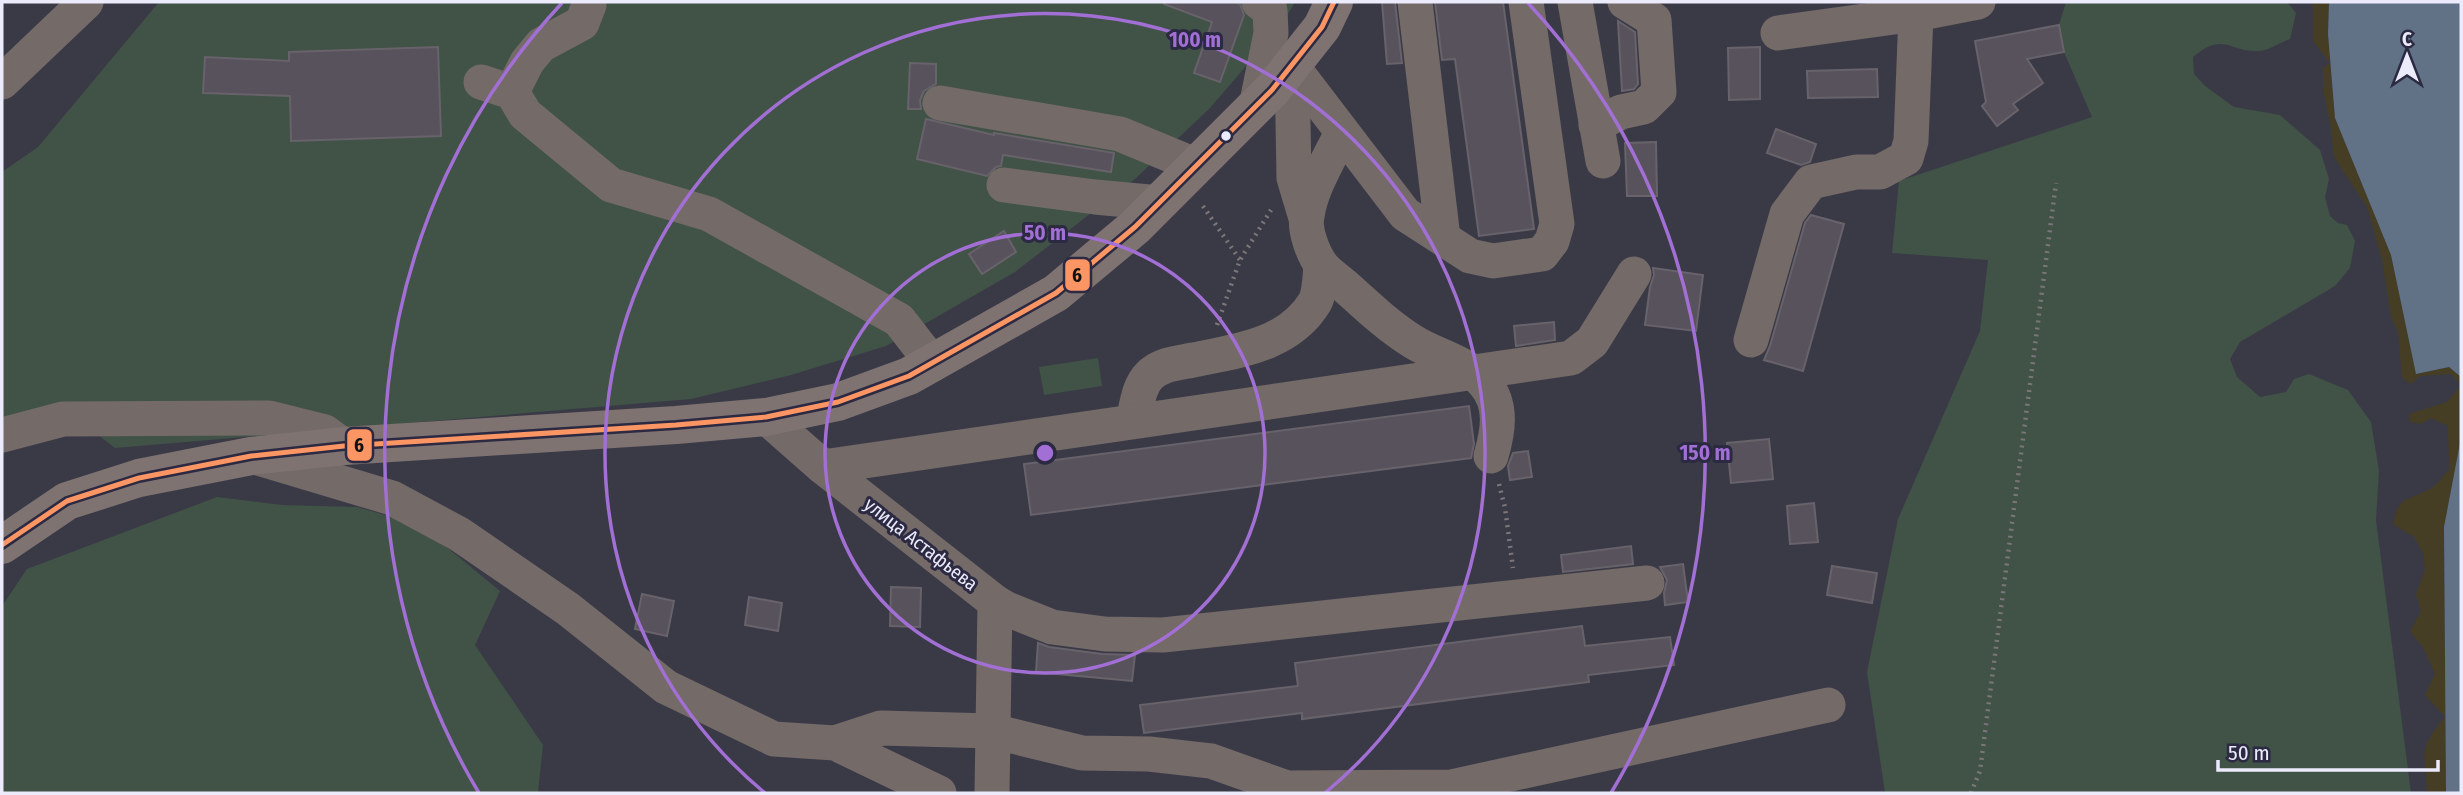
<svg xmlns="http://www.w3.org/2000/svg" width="2463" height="795" font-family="'Fira Sans Condensed',sans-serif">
<rect width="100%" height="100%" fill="#3a3a47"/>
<g fill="#415247">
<path d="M 159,2 L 1295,2 L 1282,24 L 1210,108 L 1135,179 L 1015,272 L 886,346 L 791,375 L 691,399 L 115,448 L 63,408 L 2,440 L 2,172 L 38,147 Z"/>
<path d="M 2066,2 L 2287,2 L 2296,13 L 2290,39 C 2281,42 2268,51 2258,51 C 2228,52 2224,31 2193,57 L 2194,74 L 2205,86 L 2234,107 L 2280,115 L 2320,150 L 2329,179 L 2325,197 L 2330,216 L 2338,223 L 2347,225 L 2355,241 L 2350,268 L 2335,286 L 2240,342 L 2230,359 L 2237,377 L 2260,397 L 2286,392 L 2294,379 L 2309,374 L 2348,390 L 2371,422 L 2379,471 L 2376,520 L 2411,793 L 1885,793 L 1867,672 L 1898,519 L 1980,331 L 1988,260 L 1892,253 L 1899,181 L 2092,117 L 2064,52 L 2059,25 Z"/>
<path d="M 1098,358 L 1102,386 L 1044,395 L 1039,367 Z"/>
<path d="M 217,497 L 282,505 L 357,507 L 420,525 L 500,591 L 475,645 L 543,745 L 538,793 L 2,793 L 2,606 L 27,569 Z"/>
</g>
<g fill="#453e24">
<path d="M 2313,2 L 2329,2 L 2328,34 L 2335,118 L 2391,255 L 2416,374 L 2449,367 L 2461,377 L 2461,385 L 2451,374 L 2420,376 L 2411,384 L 2402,378 L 2398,332 L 2391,317 L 2382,259 L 2367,207 L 2334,157 L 2331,128 L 2323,90 L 2323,68 L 2330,63 L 2313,41 Z"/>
<path d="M 2461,386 L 2461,438 L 2444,527 L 2446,793 L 2427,793 C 2426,752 2416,752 2445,717 L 2425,695 L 2435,674 L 2424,649 L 2410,631 L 2421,611 L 2416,594 L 2425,570 L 2423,553 L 2414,537 L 2393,524 C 2398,496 2407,501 2428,490 C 2437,486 2443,476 2449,469 L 2448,426 L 2431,418 L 2421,424 L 2410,422 L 2409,414 L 2447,402 Z"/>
</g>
<g fill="#617287">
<path d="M 2329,2 L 2461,2 L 2461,377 L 2449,367 L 2416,374 L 2391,255 L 2335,118 L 2328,34 Z"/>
<path d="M 2461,438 L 2461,793 L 2446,793 L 2444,527 Z"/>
</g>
<g fill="#57525b" stroke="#68626b" stroke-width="2">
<path d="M 1164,2 L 1235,2 L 1240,4 L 1244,15 L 1220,82 L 1194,73 L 1212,22 L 1164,4 Z"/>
<path d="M 1382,2 L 1395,2 L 1402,63 L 1387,64 Z"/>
<path d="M 1435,2 L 1503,2 L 1534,229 L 1479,236 L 1455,59 L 1442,60 Z"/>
<path d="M 1618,21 L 1635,32 L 1638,84 L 1634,89 L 1622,91 Z"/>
<path d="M 2059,25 L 2064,52 L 2027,59 L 2043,83 L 2013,104 L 2018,110 L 1997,126 L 1982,106 L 1986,102 L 1975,41 Z"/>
<path d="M 438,47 L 441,136 L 291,141 L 290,96 L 203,93 L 205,57 L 289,61 L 289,52 Z"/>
<path d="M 1760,47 L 1760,99 L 1729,100 L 1728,48 Z"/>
<path d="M 910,63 L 936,64 L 936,84 L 924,91 L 920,100 L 921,109 L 908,109 Z"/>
<path d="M 1877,69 L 1878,97 L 1808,98 L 1807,71 Z"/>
<path d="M 926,119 L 994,135 L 994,133 L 1114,153 L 1111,172 L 1003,155 L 1001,166 L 996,167 L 987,176 L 917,159 Z"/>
<path d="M 1776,129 L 1816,144 L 1810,162 L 1801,165 L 1767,153 Z"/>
<path d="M 1656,142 L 1657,196 L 1627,196 L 1625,143 Z"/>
<path d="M 1811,215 L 1844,224 L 1803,371 L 1764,360 L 1770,346 L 1805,223 Z"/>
<path d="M 1004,231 L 1016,252 L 982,274 L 969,254 Z"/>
<path d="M 1653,268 L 1703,275 L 1696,331 L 1645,325 L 1650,287 L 1654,275 Z"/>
<path d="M 1554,322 L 1555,340 L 1516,346 L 1514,326 Z"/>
<path d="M 1469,406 L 1474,444 L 1471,458 L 1031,515 L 1024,464 Z"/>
<path d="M 1769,439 L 1773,479 L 1731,483 L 1727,443 Z"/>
<path d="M 1528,451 L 1532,477 L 1510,480 L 1508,466 L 1513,453 Z"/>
<path d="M 1814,503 L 1818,542 L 1790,544 L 1787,506 Z"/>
<path d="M 1631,546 L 1633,564 L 1563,572 L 1561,555 Z"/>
<path d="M 1683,564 L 1688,602 L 1665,605 L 1664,593 L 1667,580 L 1660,567 Z"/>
<path d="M 1832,566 L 1877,573 L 1872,603 L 1827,595 Z"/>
<path d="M 891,587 L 921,588 L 920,627 L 890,626 Z"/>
<path d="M 642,594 L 674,601 L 667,636 L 635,629 Z"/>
<path d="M 749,597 L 782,603 L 778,631 L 745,625 Z"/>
<path d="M 1582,626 L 1585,646 L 1670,637 L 1674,665 L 1588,675 L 1589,682 L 1302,719 L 1302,713 L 1144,733 L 1140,705 L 1298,686 L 1295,663 Z"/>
<path d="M 1038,643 L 1049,647 L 1102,654 L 1135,655 L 1132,681 L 1036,672 Z"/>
</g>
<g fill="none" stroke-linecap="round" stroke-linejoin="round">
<g stroke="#7b7677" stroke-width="4.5" stroke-dasharray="2 5" stroke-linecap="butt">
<path d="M 1203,206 L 1240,260"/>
<path d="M 1217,325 L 1240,260 L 1271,210"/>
<path d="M 1499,484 L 1505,508 L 1513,568"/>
<path d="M 1971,793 L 1980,771 L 2056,183"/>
</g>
<g stroke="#746a68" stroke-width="35">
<path d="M 1415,2 L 1443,238"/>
<path d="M 1575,2 L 1603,161"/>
<path d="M 1778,33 L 1916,14 L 1978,2"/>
<path d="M 1292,66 L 1405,214 L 1470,256 L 1493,261 L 1542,254 L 1552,241 L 1557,224 L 1526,2"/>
<path d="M 1292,66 L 1294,178 L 1306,218"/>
<path d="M 2,82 L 86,2"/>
<path d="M 481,82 L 512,92 L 525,114 L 611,185 L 709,214 L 899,320 L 933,364"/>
<path d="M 512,92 L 527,62 L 541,45 L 582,23 L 589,5"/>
<path d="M 940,103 L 1120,134 L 1197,166"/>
<path d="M 1256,107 L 1271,33 L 1270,10 L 1259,2"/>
<path d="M 1596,125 L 1621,112 L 1644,107 L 1659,92 L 1654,20 L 1625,2"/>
<path d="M 1342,132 C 1330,158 1311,187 1307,216 C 1304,230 1313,254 1322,266 C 1329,274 1338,280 1346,287 C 1367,306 1388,326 1412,341 C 1435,356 1468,362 1485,384 C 1503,405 1498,432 1491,456"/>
<path d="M 1004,185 L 1095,197 L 1160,203"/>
<path d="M 1751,340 L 1787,214 L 1811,182 L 1856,172 L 1880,172 L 1906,158 L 1911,141 L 1916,14"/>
<path d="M 766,417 L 823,467 L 995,602 L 1007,609 L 1052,627 L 1105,634 L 1163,635 L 1647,583"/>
<path d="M 1133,421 C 1137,406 1138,387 1149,376 C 1160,364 1178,363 1193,360 C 1238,351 1289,345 1315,302 C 1320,292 1320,276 1321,265"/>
<path d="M 2,435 L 63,419 L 269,418 L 325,432 L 344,446"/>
<path d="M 255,457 L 392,498 L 459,534 L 568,609 L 666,687 L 774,739 L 835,743 L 939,793"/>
<path d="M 823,467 L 1571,358 L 1592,342 L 1634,274"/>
<path d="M 835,743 L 881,728 L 992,731 L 1082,753 L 1149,754 L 1211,761 L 1287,788 L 1451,787 L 1828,705"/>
<path d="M 992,793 L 995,602"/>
</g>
<path stroke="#7f7372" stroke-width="38" d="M 2,545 L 67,501 L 139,478 L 251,456 L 344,446 L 676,425 L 766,417 L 838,402 L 909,376 L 1056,293 L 1135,227 L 1272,90 L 1322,27 L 1334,2"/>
<defs>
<path id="bus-1" d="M 2,545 L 67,501 L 139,478 L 251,456 L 344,446 L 676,425 L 766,417 L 838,402 L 909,376 L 1056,293 L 1135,227 L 1272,90 L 1322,27 L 1334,2"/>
</defs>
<use href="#bus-1" stroke="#2b2a42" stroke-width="10"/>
<use href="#bus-1" stroke="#fb9564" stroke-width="5"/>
</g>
<g fill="none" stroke="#a26fd4" stroke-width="3.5">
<circle cx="1045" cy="453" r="220"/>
<path d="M765 793A440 440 0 1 1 1325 793"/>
<path d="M479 793A660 660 0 0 1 562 3M1528 3A660 660 0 0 1 1611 793"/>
</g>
<circle fill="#ebebfc" stroke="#2b2a42" stroke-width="2.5" cx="1226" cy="136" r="6"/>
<g text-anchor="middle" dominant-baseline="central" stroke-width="6" stroke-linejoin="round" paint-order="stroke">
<g font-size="19" fill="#ebebfc" stroke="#2b2a42">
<text transform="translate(921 544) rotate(38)">улица Астафьева</text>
</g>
</g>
<circle cx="1045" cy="453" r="10" fill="#a26fd4" stroke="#2b2a42" stroke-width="3.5"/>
<g font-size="21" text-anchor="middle" font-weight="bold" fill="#a26fd4" stroke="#2b2a42" stroke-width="6" stroke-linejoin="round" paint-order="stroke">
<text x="1195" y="47">100 m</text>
<text x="1045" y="240">50 m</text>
<text x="1705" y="460">150 m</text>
</g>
<g stroke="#2b2a42" stroke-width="2.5">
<rect x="1064" y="258" width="27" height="34" rx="7" fill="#fb9564"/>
<rect x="346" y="428" width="27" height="34" rx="7" fill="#fb9564"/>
</g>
<g font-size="19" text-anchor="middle" font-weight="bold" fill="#111">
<text x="1077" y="282">6</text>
<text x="359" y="452">6</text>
</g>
<rect width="2463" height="795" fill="none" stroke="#ebebfc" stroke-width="7"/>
<g transform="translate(2407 56)" stroke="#2b2a42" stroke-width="5" paint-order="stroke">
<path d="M0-5L12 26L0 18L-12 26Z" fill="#ebebfc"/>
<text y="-10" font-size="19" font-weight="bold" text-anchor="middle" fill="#ebebfc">С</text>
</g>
<path d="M2218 760v10h220v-10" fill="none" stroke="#ebebfc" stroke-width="3.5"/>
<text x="2228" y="760" font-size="21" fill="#ebebfc" stroke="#2b2a42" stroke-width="5" paint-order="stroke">50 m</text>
</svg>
